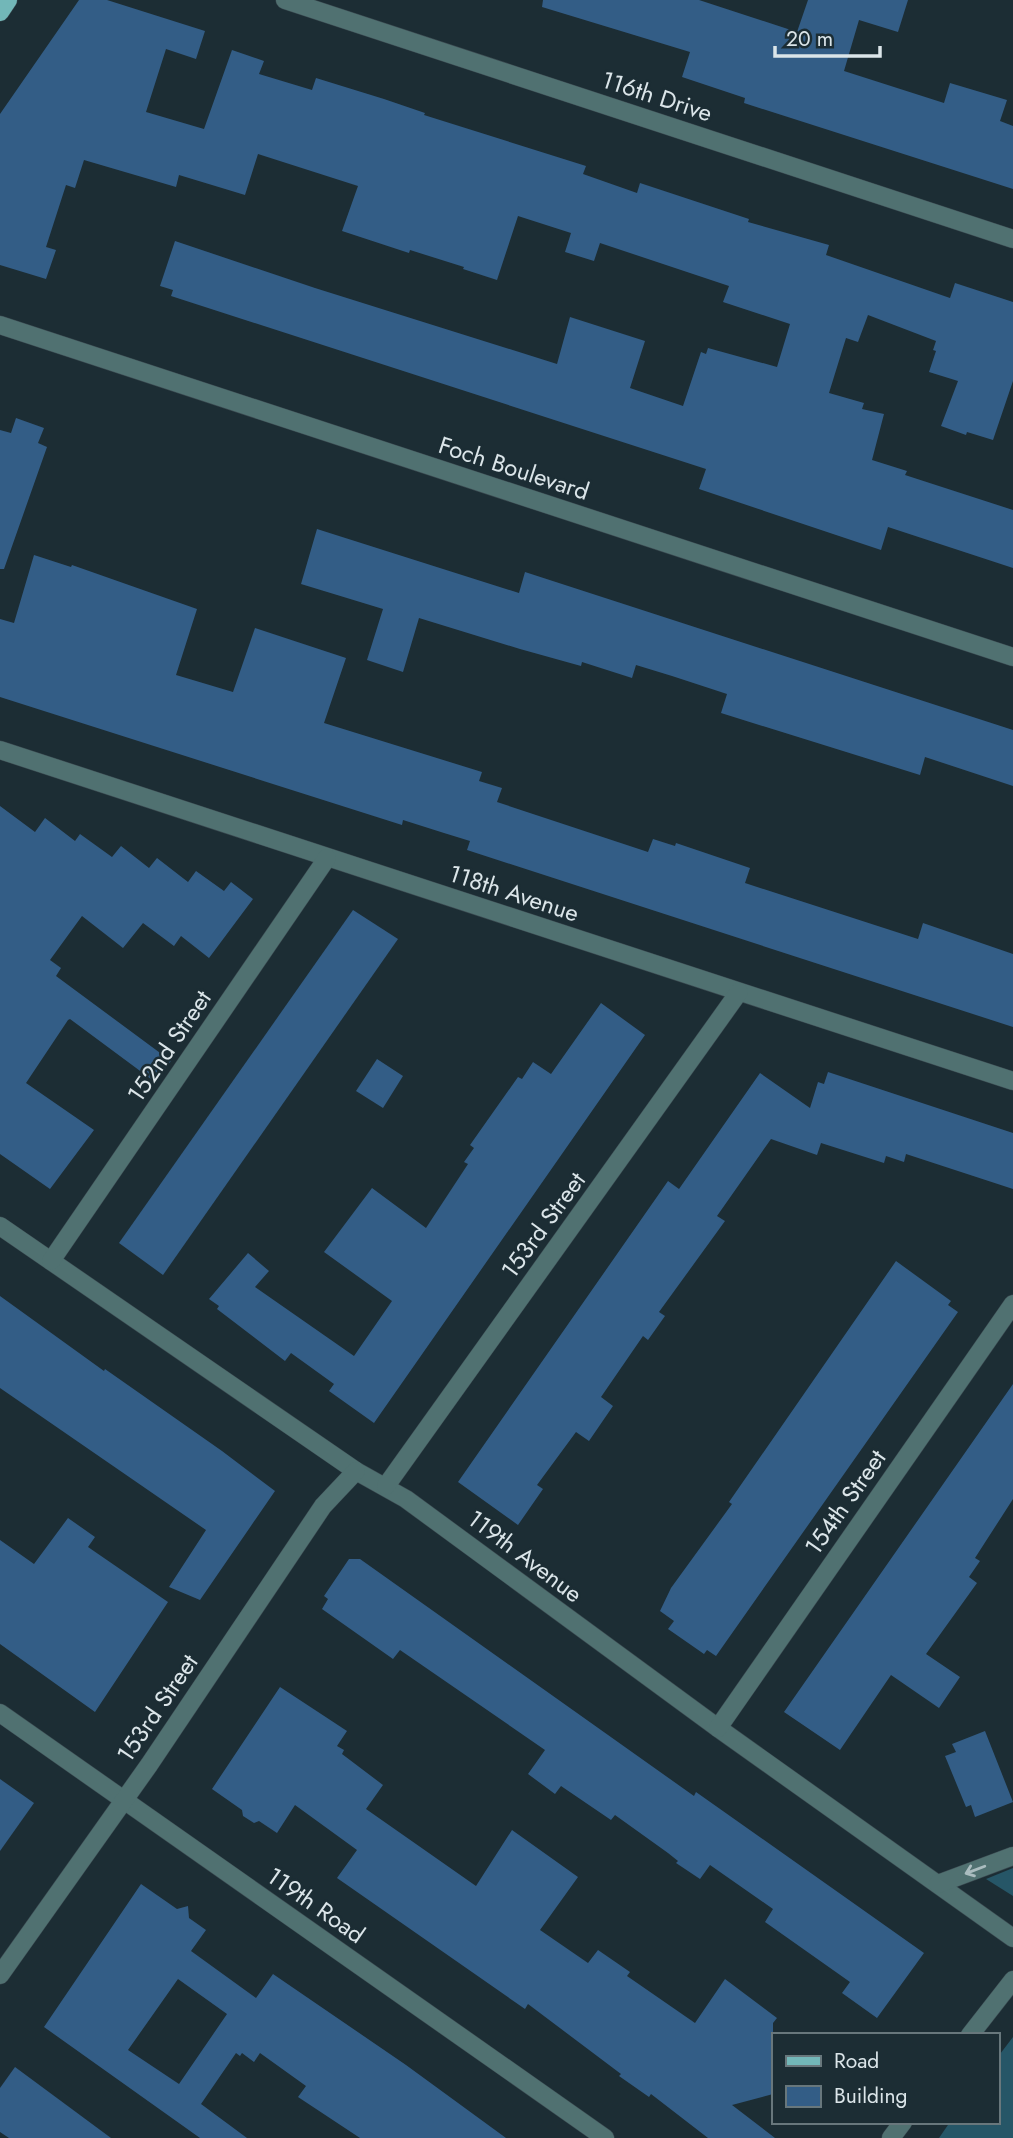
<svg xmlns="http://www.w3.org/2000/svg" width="1013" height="2138" font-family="Jost,sans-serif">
<rect width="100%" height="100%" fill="#1c2d34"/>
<g fill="#265667">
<path d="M 1013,1868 L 1013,1896 L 986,1879 Z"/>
<path d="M 1013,2037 L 1013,2138 L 939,2138 L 950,2122 L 997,2122 L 997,2058 Z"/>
</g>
<g fill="#335d86" fill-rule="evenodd">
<path d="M 79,0 L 107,0 L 205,31 L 196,59 L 166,49 L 146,112 L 204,129 L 232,50 L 264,61 L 259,74 L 312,90 L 316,78 L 384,99 L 425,113 L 424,115 L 586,166 L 583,174 L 637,193 L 640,183 L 749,219 L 748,222 L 829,245 L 826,255 L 950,298 L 955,283 L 1013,302 L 1013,381 L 993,440 L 967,432 L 966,435 L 941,426 L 958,381 L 929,372 L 936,351 L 933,350 L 936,341 L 868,315 L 858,342 L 846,338 L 829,393 L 864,403 L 862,409 L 884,414 L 872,460 L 907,471 L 905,475 L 1013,510 L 1013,568 L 888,527 L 881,550 L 845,538 L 699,489 L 706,469 L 171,296 L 173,290 L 160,286 L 175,241 L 315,288 L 557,364 L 570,317 L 645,341 L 630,388 L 683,406 L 701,352 L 706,354 L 708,348 L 777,367 L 790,324 L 723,302 L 729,286 L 600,243 L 594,261 L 565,252 L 571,233 L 518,216 L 497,280 L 463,269 L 464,267 L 410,250 L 409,253 L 342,231 L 358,186 L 258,154 L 245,195 L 179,175 L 176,187 L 84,160 L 75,188 L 66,185 L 46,247 L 56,250 L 46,279 L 0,265 L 0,114 Z"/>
<path d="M 543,0 L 699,0 L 797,32 L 808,0 L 908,0 L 898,32 L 859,20 L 844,71 L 944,103 L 950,83 L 1007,100 L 1000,121 L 1013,126 L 1013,189 L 744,103 L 745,98 L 682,77 L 690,52 L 542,7 Z"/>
<path d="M 16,418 L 44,428 L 38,443 L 47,447 L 4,569 L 0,569 L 0,430 L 11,433 Z"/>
<path d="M 317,529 L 519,593 L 525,572 L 1013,730 L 1013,786 L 925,757 L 920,775 L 721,713 L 727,694 L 672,676 L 636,665 L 632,678 L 582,662 L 581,666 L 520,649 L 419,618 L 403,672 L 367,660 L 383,609 L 301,584 Z"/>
<path d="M 34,555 L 71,567 L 72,565 L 197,609 L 176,675 L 233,692 L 255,628 L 346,658 L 324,723 L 482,772 L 479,781 L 502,788 L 497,802 L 648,852 L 653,839 L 675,846 L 676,843 L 750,868 L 745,883 L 918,939 L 923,923 L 1013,954 L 1013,1027 L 467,850 L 470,841 L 444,833 L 403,820 L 402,825 L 0,697 L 0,619 L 14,623 Z"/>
<path d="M 0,806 L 35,832 L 45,818 L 75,841 L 80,834 L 112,857 L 121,846 L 149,868 L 157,858 L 188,882 L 196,871 L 224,891 L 231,882 L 253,899 L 209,958 L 181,936 L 174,946 L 143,923 L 123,948 L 82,916 L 50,960 L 61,968 L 56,976 L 171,1061 L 155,1082 L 70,1019 L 68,1020 L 26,1083 L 94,1130 L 50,1189 L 0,1154 Z"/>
<path d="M 353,910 L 398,939 L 163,1275 L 119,1243 Z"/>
<path d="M 601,1003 L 645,1035 L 374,1423 L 329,1391 L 334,1384 L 291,1353 L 285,1361 L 217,1309 L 219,1306 L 209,1299 L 248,1253 L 269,1271 L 255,1287 L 354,1356 L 392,1301 L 324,1252 L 372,1188 L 426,1228 L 468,1164 L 464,1162 L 474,1148 L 470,1145 L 518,1077 L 522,1079 L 533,1062 L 551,1074 Z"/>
<path d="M 377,1059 L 403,1076 L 383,1108 L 356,1091 Z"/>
<path d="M 828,1072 L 1013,1133 L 1013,1189 L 906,1154 L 904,1162 L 886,1156 L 884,1163 L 821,1143 L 817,1155 L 771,1139 L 717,1216 L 725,1221 L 659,1312 L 665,1316 L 648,1340 L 643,1336 L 601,1397 L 613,1406 L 589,1441 L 576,1432 L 537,1485 L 543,1489 L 518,1525 L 458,1482 L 668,1181 L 679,1189 L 760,1073 L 810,1108 L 818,1082 L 824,1084 Z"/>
<path d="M 896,1261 L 951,1301 L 948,1305 L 958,1312 L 716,1656 L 707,1650 L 704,1654 L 668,1629 L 674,1621 L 660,1611 L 671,1588 L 732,1504 L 729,1502 Z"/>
<path d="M 0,1296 L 104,1371 L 105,1369 L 222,1451 L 275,1491 L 200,1600 L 169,1587 L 206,1530 L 0,1388 Z"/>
<path d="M 1013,1384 L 1013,1499 L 975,1558 L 980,1561 L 969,1577 L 977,1583 L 926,1654 L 960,1677 L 939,1708 L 891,1675 L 840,1750 L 784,1712 Z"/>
<path d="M 68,1518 L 95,1537 L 88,1547 L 168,1602 L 95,1712 L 0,1644 L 0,1540 L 34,1564 Z"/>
<path d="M 349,1559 L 360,1559 L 694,1796 L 696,1792 L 924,1953 L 877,2018 L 842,1993 L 850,1982 L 765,1922 L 773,1909 L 710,1865 L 700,1879 L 676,1863 L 678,1861 L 668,1853 L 615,1815 L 611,1820 L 561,1786 L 555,1794 L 528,1774 L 545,1750 L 400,1650 L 393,1659 L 322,1609 L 328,1599 L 324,1596 Z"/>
<path d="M 280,1687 L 347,1731 L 337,1746 L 344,1750 L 342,1754 L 383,1785 L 366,1809 L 476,1886 L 512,1830 L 578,1877 L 540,1930 L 588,1963 L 598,1950 L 630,1972 L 627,1976 L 695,2023 L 725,1979 L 777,2018 L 773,2023 L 773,2094 L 732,2105 L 775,2138 L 708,2138 L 651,2094 L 649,2097 L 619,2076 L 621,2074 L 528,2004 L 525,2009 L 337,1878 L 357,1850 L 295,1805 L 277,1833 L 259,1821 L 254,1823 L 243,1816 L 242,1810 L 212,1789 Z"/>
<path d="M 985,1731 L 1013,1802 L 975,1817 L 971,1805 L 966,1807 L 945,1756 L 956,1752 L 952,1744 Z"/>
<path d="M 0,1779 L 34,1803 L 0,1851 Z"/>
<path d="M 141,1884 L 177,1909 L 188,1906 L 189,1918 L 206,1930 L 191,1951 L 256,1998 L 273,1974 L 406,2065 L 506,2138 L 360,2138 L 298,2097 L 306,2086 L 260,2053 L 254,2062 L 242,2053 L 240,2056 L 236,2053 L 201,2104 L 247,2138 L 200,2138 L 44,2027 ZM 178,1979 L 227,2014 L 179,2084 L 128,2050 Z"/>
<path d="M 15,2067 L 111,2138 L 9,2138 L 0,2132 L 0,2088 Z"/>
</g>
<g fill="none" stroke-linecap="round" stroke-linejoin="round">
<defs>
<g id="minor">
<path d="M 285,0 L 1013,239"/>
<path d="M 0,325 L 1013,657"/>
<path d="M 0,750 L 1013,1081"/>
<path d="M 0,1226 L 356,1471 L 406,1499 L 718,1728 L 1013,1938"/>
<path d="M 51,1261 L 327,858"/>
<path d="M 386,1486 L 739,992"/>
<path d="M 0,1713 L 605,2138"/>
<path d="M 718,1728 L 1013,1304"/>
<path d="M 938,1884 L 1013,1856"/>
<path d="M 0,1975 L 149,1765 L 323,1506 L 356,1471"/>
<path d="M 970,2035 L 1013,1980"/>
<path d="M 891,2138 L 903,2122"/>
</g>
<path id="major" d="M 0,12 L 8,0"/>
</defs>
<use href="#minor" stroke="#3b4a51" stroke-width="19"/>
<use href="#major" stroke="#3b4a51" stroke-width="19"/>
<use href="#minor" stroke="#507171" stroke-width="18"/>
<use href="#major" stroke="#72b7b8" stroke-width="18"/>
</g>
<defs><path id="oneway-shaft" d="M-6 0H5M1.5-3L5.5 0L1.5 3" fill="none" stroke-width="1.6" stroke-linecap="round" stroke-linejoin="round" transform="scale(1.75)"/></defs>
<use stroke="#aabcbf" href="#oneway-shaft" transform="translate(975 1870) rotate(159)"/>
<g text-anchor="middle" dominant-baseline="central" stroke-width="5" stroke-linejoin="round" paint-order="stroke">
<g font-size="24" fill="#dbe5e9" stroke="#1c2d34">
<text transform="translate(657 96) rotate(18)">116th Drive</text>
<text transform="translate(514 468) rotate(18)">Foch Boulevard</text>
<text transform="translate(514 893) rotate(18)">118th Avenue</text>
<text transform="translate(169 1046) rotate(-56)">152nd Street</text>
<text transform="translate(543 1225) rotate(-54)">153rd Street</text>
<text transform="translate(845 1502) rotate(-55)">154th Street</text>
<text transform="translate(525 1556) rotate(37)">119th Avenue</text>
<text transform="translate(157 1708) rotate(-56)">153rd Street</text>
<text transform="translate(316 1905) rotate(35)">119th Road</text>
</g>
</g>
<rect x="772" y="2033" width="228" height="91" fill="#1c2d34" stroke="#68777c" stroke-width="2"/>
<rect x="786" y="2056" width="35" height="10" fill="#72b7b8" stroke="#68777c" stroke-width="2"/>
<text x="834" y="2068" font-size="21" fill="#dbe5e9">Road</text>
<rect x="786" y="2086" width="35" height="21" fill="#335d86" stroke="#68777c" stroke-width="2"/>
<text x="834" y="2103" font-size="21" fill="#dbe5e9">Building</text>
<path d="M775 46v10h105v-10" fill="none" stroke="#dbe5e9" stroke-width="3.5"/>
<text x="786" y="46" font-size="21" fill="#dbe5e9" stroke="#1c2d34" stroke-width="5" paint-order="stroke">20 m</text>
</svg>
